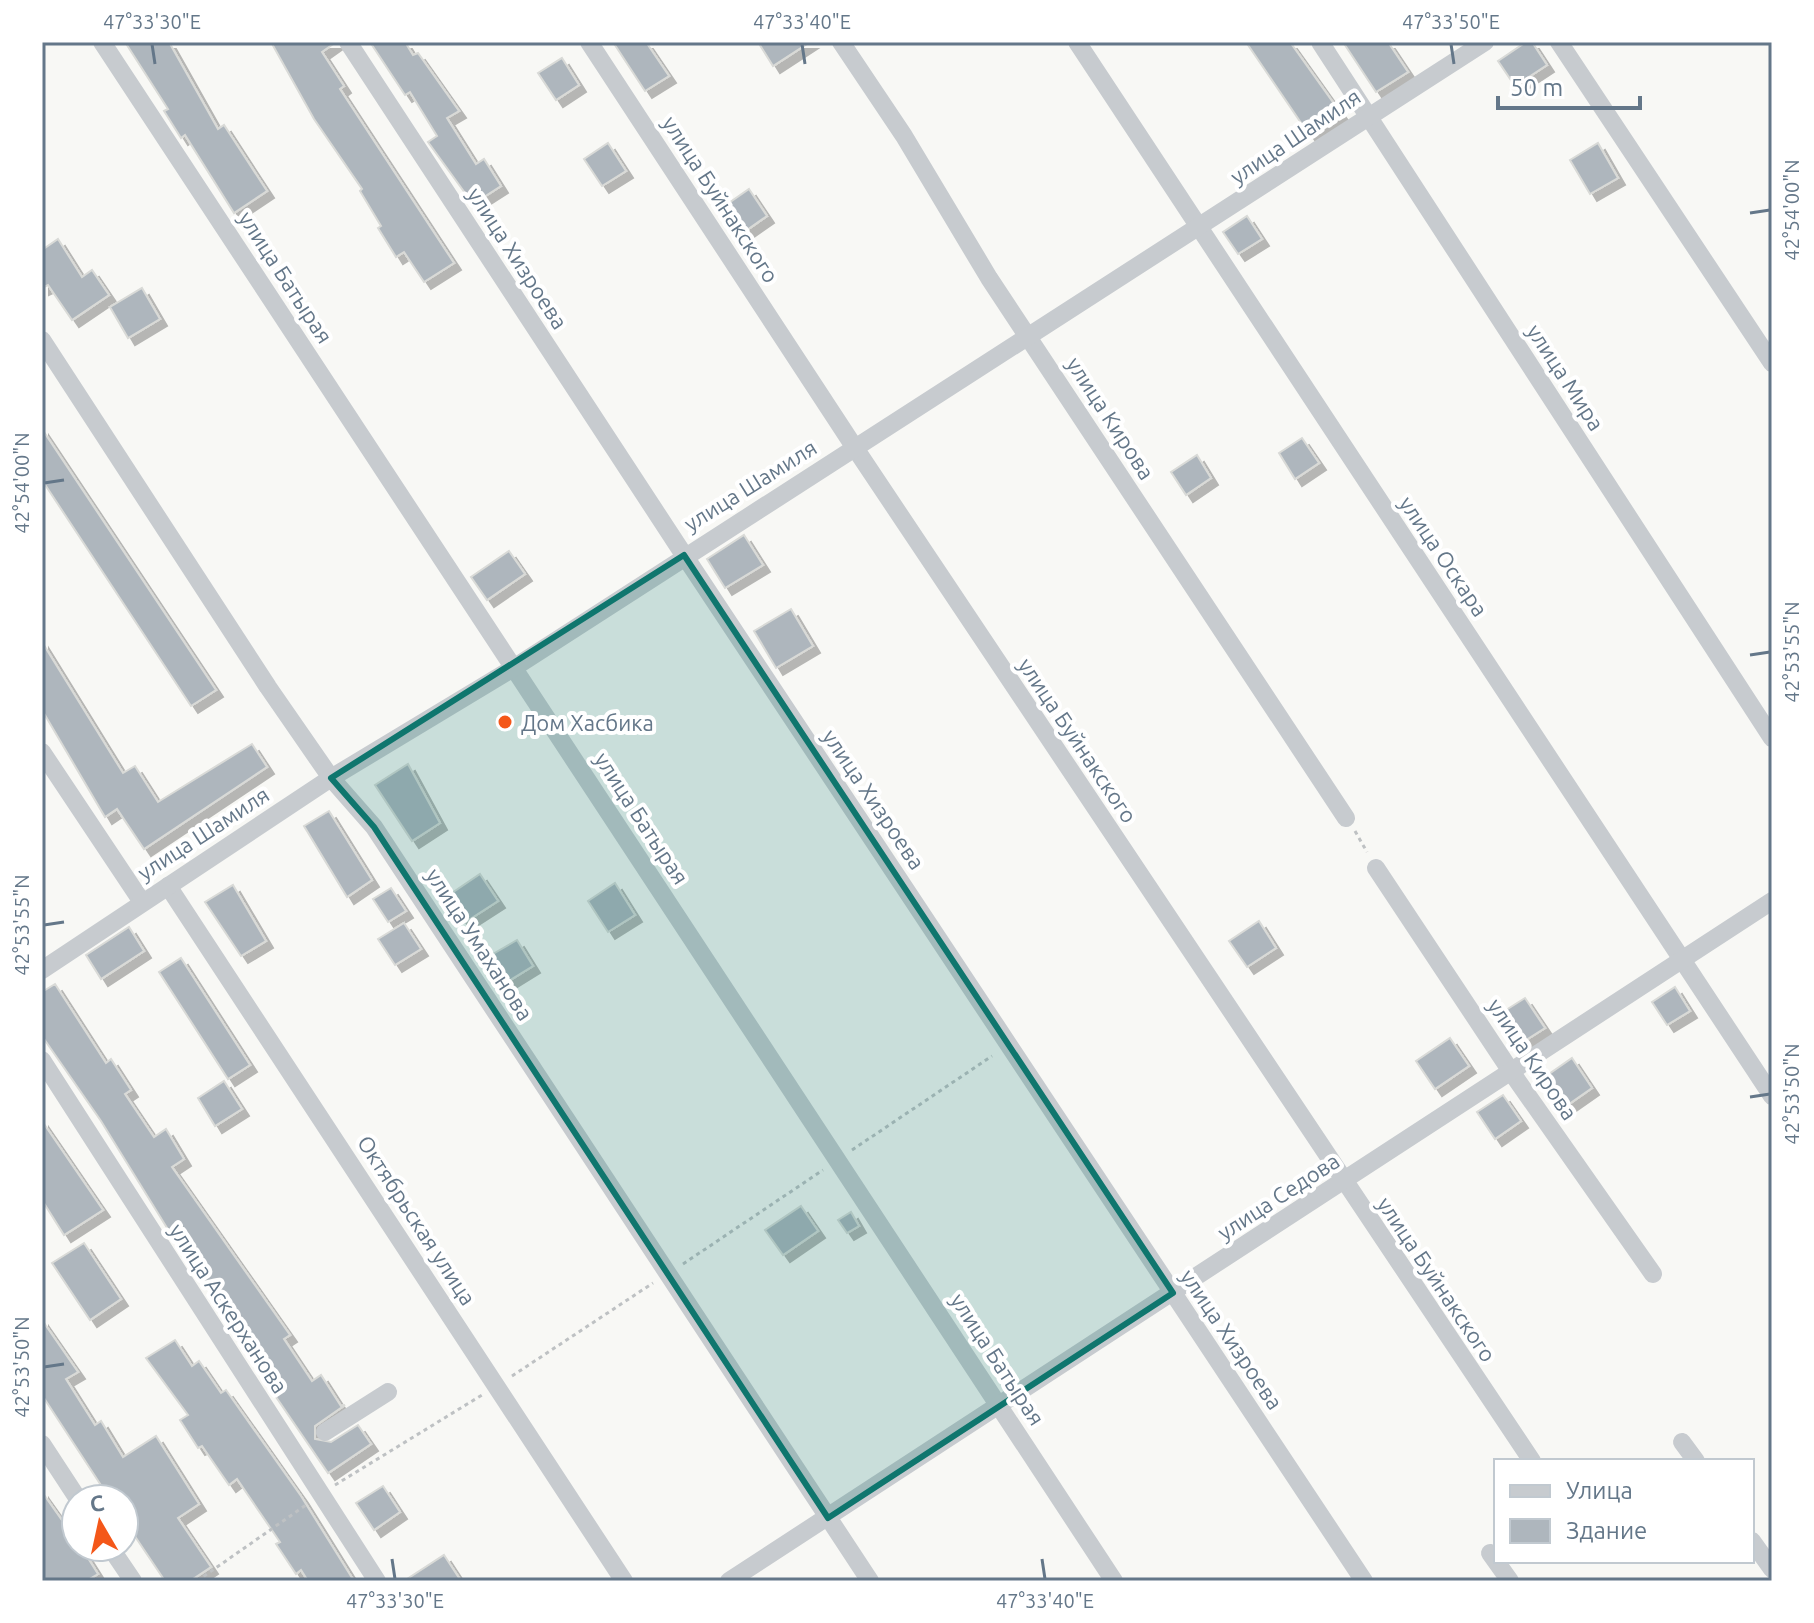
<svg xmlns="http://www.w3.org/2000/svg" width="1814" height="1623" font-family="Ubuntu,sans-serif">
<defs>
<filter id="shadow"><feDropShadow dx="7" dy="7" stdDeviation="0" flood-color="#0004"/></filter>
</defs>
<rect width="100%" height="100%" fill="#f8f8f5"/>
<g fill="#aeb6bd" stroke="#d9dad7" stroke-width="2" filter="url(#shadow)">
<path d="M 125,42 L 169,42 L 218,129 L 224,125 L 267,191 L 234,213 L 185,135 L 181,138 L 164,111 L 168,109 Z"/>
<path d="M 271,42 L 336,42 L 322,52 L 344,86 L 340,89 L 454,263 L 424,282 L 404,252 L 396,257 L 378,228 L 381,226 L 360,191 L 362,189 L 314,119 Z"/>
<path d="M 370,42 L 405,42 L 413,55 L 418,53 L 459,111 L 447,118 L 476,164 L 484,159 L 501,186 L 473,204 L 428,142 L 437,136 L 410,92 L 405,95 Z"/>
<path d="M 613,42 L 646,42 L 669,76 L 645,91 Z"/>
<path d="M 758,42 L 810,42 L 773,66 Z"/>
<path d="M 1246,42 L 1290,42 L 1342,115 L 1310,136 Z"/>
<path d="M 1343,42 L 1388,42 L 1408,72 L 1376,92 Z"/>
<path d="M 1526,42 L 1532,42 L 1547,65 L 1515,86 L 1498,61 Z"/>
<path d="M 562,58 L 579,85 L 556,100 L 538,73 Z"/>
<path d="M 608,143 L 626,171 L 602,186 L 584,159 Z"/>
<path d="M 1598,143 L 1618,178 L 1590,194 L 1570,160 Z"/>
<path d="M 749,189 L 767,216 L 744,232 L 726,205 Z"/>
<path d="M 1247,216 L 1262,239 L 1238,254 L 1223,232 Z"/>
<path d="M 58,239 L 82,277 L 92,270 L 109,295 L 72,320 L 48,285 L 42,288 L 42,250 Z"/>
<path d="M 142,288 L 160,319 L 128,338 L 110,307 Z"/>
<path d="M 42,429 L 216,690 L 191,706 L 42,480 Z"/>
<path d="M 1302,438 L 1319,463 L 1295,479 L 1279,453 Z"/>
<path d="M 1197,455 L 1211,478 L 1186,495 L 1171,472 Z"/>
<path d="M 744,535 L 763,565 L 725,588 L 707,559 Z"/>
<path d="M 509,551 L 525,574 L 487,600 L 471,577 Z"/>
<path d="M 791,609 L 813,646 L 776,668 L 754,631 Z"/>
<path d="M 42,642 L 123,773 L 135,766 L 158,802 L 252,744 L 267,767 L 144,849 L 117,809 L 105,817 L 42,710 Z"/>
<path d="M 408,764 L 440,823 L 412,841 L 375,785 Z"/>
<path d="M 329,811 L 372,880 L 347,897 L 304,826 Z"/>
<path d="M 480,874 L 498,901 L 464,923 L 446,897 Z"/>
<path d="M 615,883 L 635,915 L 608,932 L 588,901 Z"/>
<path d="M 233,885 L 266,941 L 241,956 L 205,902 Z"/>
<path d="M 391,888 L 406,911 L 388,922 L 373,899 Z"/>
<path d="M 1259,921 L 1276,948 L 1247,967 L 1229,941 Z"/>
<path d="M 404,923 L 421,949 L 395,965 L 378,939 Z"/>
<path d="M 129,927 L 144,951 L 101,979 L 86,955 Z"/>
<path d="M 517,940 L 533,966 L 502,985 L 486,958 Z"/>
<path d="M 181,958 L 250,1065 L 228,1079 L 159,972 Z"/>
<path d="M 55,984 L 106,1063 L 111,1059 L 131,1090 L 125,1094 L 154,1137 L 166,1129 L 184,1159 L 172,1167 L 290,1335 L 284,1339 L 312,1381 L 321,1375 L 341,1406 L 345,1405 L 315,1426 L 315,1439 L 331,1442 L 358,1425 L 371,1444 L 328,1473 L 259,1372 L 262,1370 L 213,1292 L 185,1257 L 101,1121 L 42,1036 L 42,992 Z"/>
<path d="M 1675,987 L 1690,1011 L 1667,1025 L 1652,1002 Z"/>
<path d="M 1525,998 L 1545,1028 L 1515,1047 L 1495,1017 Z"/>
<path d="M 1450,1038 L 1469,1066 L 1435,1089 L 1416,1061 Z"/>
<path d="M 1572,1058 L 1592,1088 L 1559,1111 L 1539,1081 Z"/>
<path d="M 224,1081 L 242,1109 L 215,1126 L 198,1098 Z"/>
<path d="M 1503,1095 L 1521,1121 L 1495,1139 L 1477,1112 Z"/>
<path d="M 42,1121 L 103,1210 L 64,1235 L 42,1200 Z"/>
<path d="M 801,1206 L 818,1231 L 783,1255 L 765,1230 Z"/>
<path d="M 851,1212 L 859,1226 L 847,1233 L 838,1220 Z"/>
<path d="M 84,1243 L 121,1299 L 90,1320 L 52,1263 Z"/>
<path d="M 42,1320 L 78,1372 L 66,1379 L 95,1425 L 101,1421 L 123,1457 L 156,1436 L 199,1504 L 178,1518 L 211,1567 L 190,1581 L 165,1581 L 124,1520 L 124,1499 L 110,1499 L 42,1395 Z"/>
<path d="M 175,1340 L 192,1366 L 199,1361 L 221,1393 L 226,1390 L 301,1496 L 354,1581 L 308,1581 L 301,1570 L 296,1574 L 276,1544 L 280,1542 L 237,1479 L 229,1485 L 202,1446 L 198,1448 L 180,1420 L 188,1415 L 146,1358 Z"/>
<path d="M 383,1486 L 400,1512 L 374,1530 L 356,1503 Z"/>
<path d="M 42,1492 L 76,1540 L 76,1547 L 81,1547 L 98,1574 L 86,1581 L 42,1581 Z"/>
<path d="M 444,1555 L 461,1581 L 404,1581 Z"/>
</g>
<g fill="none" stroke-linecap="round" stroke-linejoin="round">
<g stroke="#bec1c3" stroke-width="3" stroke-dasharray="4 4" stroke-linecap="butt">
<path d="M 1355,831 L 1367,852"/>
<path d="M 852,1150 L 992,1056"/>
<path d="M 683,1264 L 823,1170"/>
<path d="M 512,1376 L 653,1283"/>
<path d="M 335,1485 L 482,1395"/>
<path d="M 197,1581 L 306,1505"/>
</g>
<g stroke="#c7cbcf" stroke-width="18">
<path d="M 102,42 L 1114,1581"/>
<path d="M 348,42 L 684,555 L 1364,1581"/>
<path d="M 589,42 L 855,448 L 1532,1461"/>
<path d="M 841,42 L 904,136 L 989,278 L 1346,818"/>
<path d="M 1077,42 L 1772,1096"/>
<path d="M 1320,42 L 1772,738"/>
<path d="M 1559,42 L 1772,363"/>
<path d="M 42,340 L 268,687 L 331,778 L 374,827 L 870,1581"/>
<path d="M 42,752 L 142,902"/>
<path d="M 1376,868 L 1512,1073 L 1653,1274"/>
<path d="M 168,886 L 624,1581"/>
<path d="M 42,970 L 331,778 L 515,667 L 1485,42"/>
<path d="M 42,1060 L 377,1581"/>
<path d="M 325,1432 L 388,1392"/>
<path d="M 1682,1442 L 1696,1461"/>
<path d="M 42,1444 L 78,1499"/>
<path d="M 1752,1541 L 1772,1569"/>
<path d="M 110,1547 L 133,1581"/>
<path d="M 1490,1553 L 1510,1581"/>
<path d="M 729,1581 L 1772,901"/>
</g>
</g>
<path fill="#0f766e" fill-opacity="0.2" stroke="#0f766e" stroke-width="6" stroke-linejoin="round" d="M 684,555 L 1173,1293 L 828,1518 L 374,827 L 331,778 Z"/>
<path fill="none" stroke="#647789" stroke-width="3" d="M 152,44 L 155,64M 802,44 L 805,64M 1451,44 L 1454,64M 1750,213 L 1770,210M 44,483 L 64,480M 1750,655 L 1770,652M 44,925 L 64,922M 1750,1097 L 1770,1094M 44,1367 L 64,1364M 392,1559 L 395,1579M 1042,1559 L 1045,1579"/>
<circle fill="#f45719" stroke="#fff" stroke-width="3" cx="505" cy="722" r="8"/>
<g text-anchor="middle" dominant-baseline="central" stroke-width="8" stroke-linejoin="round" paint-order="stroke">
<g font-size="22" fill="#647789" stroke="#fff">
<text transform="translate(1295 136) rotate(-34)">улица Шамиля</text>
<text transform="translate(721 199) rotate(57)">улица Буйнакского</text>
<text transform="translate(518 258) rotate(57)">улица Хизроева</text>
<text transform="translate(286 277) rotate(57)">улица Батырая</text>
<text transform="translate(1566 377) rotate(57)">улица Мира</text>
<text transform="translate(1111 418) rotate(57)">улица Кирова</text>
<text transform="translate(750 485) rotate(-32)">улица Шамиля</text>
<text transform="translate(1444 556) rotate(56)">улица Оскара</text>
<text transform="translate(1078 740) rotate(56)">улица Буйнакского</text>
<text transform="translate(874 799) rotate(56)">улица Хизроева</text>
<text transform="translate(642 818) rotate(57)">улица Батырая</text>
<text transform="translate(203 833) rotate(-33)">улица Шамиля</text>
<text transform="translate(480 944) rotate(57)">улица Умаханова</text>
<text transform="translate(1533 1059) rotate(56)">улица Кирова</text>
<text transform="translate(1278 1196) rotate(-33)">улица Седова</text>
<text transform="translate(417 1220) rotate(57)">Октябрьская улица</text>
<text transform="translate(1437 1279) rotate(56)">улица Буйнакского</text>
<text transform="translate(229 1308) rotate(57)">улица Аскерханова</text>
<text transform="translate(1232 1339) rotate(56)">улица Хизроева</text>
<text transform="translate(998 1359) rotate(57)">улица Батырая</text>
</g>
<g font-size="22" fill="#647789" stroke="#fff" text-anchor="start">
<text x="521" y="722">Дом Хасбика</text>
</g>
</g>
<rect width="1814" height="1623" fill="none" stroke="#ffffff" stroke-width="88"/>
<rect x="1494" y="1459" width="260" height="104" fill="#ffffff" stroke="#c1c9d0" stroke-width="2"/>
<rect x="1510" y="1485" width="40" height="12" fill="#c7cbcf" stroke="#c1c9d0" stroke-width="2"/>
<text x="1566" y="1499" font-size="24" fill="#647789">Улица</text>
<rect x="1510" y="1519" width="40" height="24" fill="#aeb6bd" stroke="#c1c9d0" stroke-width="2"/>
<text x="1566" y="1539" font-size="24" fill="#647789">Здание</text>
<g transform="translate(100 1523) rotate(351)"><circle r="38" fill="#ffffff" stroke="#c1c9d0" stroke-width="2"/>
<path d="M0-6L14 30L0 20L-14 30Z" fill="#f45719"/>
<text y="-12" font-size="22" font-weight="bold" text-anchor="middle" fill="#647789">С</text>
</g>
<path d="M1498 96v12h142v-12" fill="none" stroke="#647789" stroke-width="4"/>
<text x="1510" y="96" font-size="24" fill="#647789" stroke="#ffffff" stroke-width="6" paint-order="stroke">50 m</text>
<rect x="44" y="44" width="1726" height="1535" fill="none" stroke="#647789" stroke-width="3"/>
<g font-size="20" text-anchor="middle" fill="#647789">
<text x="152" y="29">47°33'30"E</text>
<text x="802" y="29">47°33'40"E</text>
<text x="1451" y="29">47°33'50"E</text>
<text transform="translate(1792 210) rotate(-90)" y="7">42°54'00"N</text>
<text transform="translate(22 483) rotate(-90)" y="7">42°54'00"N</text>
<text transform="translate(1792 652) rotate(-90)" y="7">42°53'55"N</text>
<text transform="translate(22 925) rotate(-90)" y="7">42°53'55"N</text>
<text transform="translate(1792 1094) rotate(-90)" y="7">42°53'50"N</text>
<text transform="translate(22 1367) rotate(-90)" y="7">42°53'50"N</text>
<text x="395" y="1608">47°33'30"E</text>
<text x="1045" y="1608">47°33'40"E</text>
</g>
</svg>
